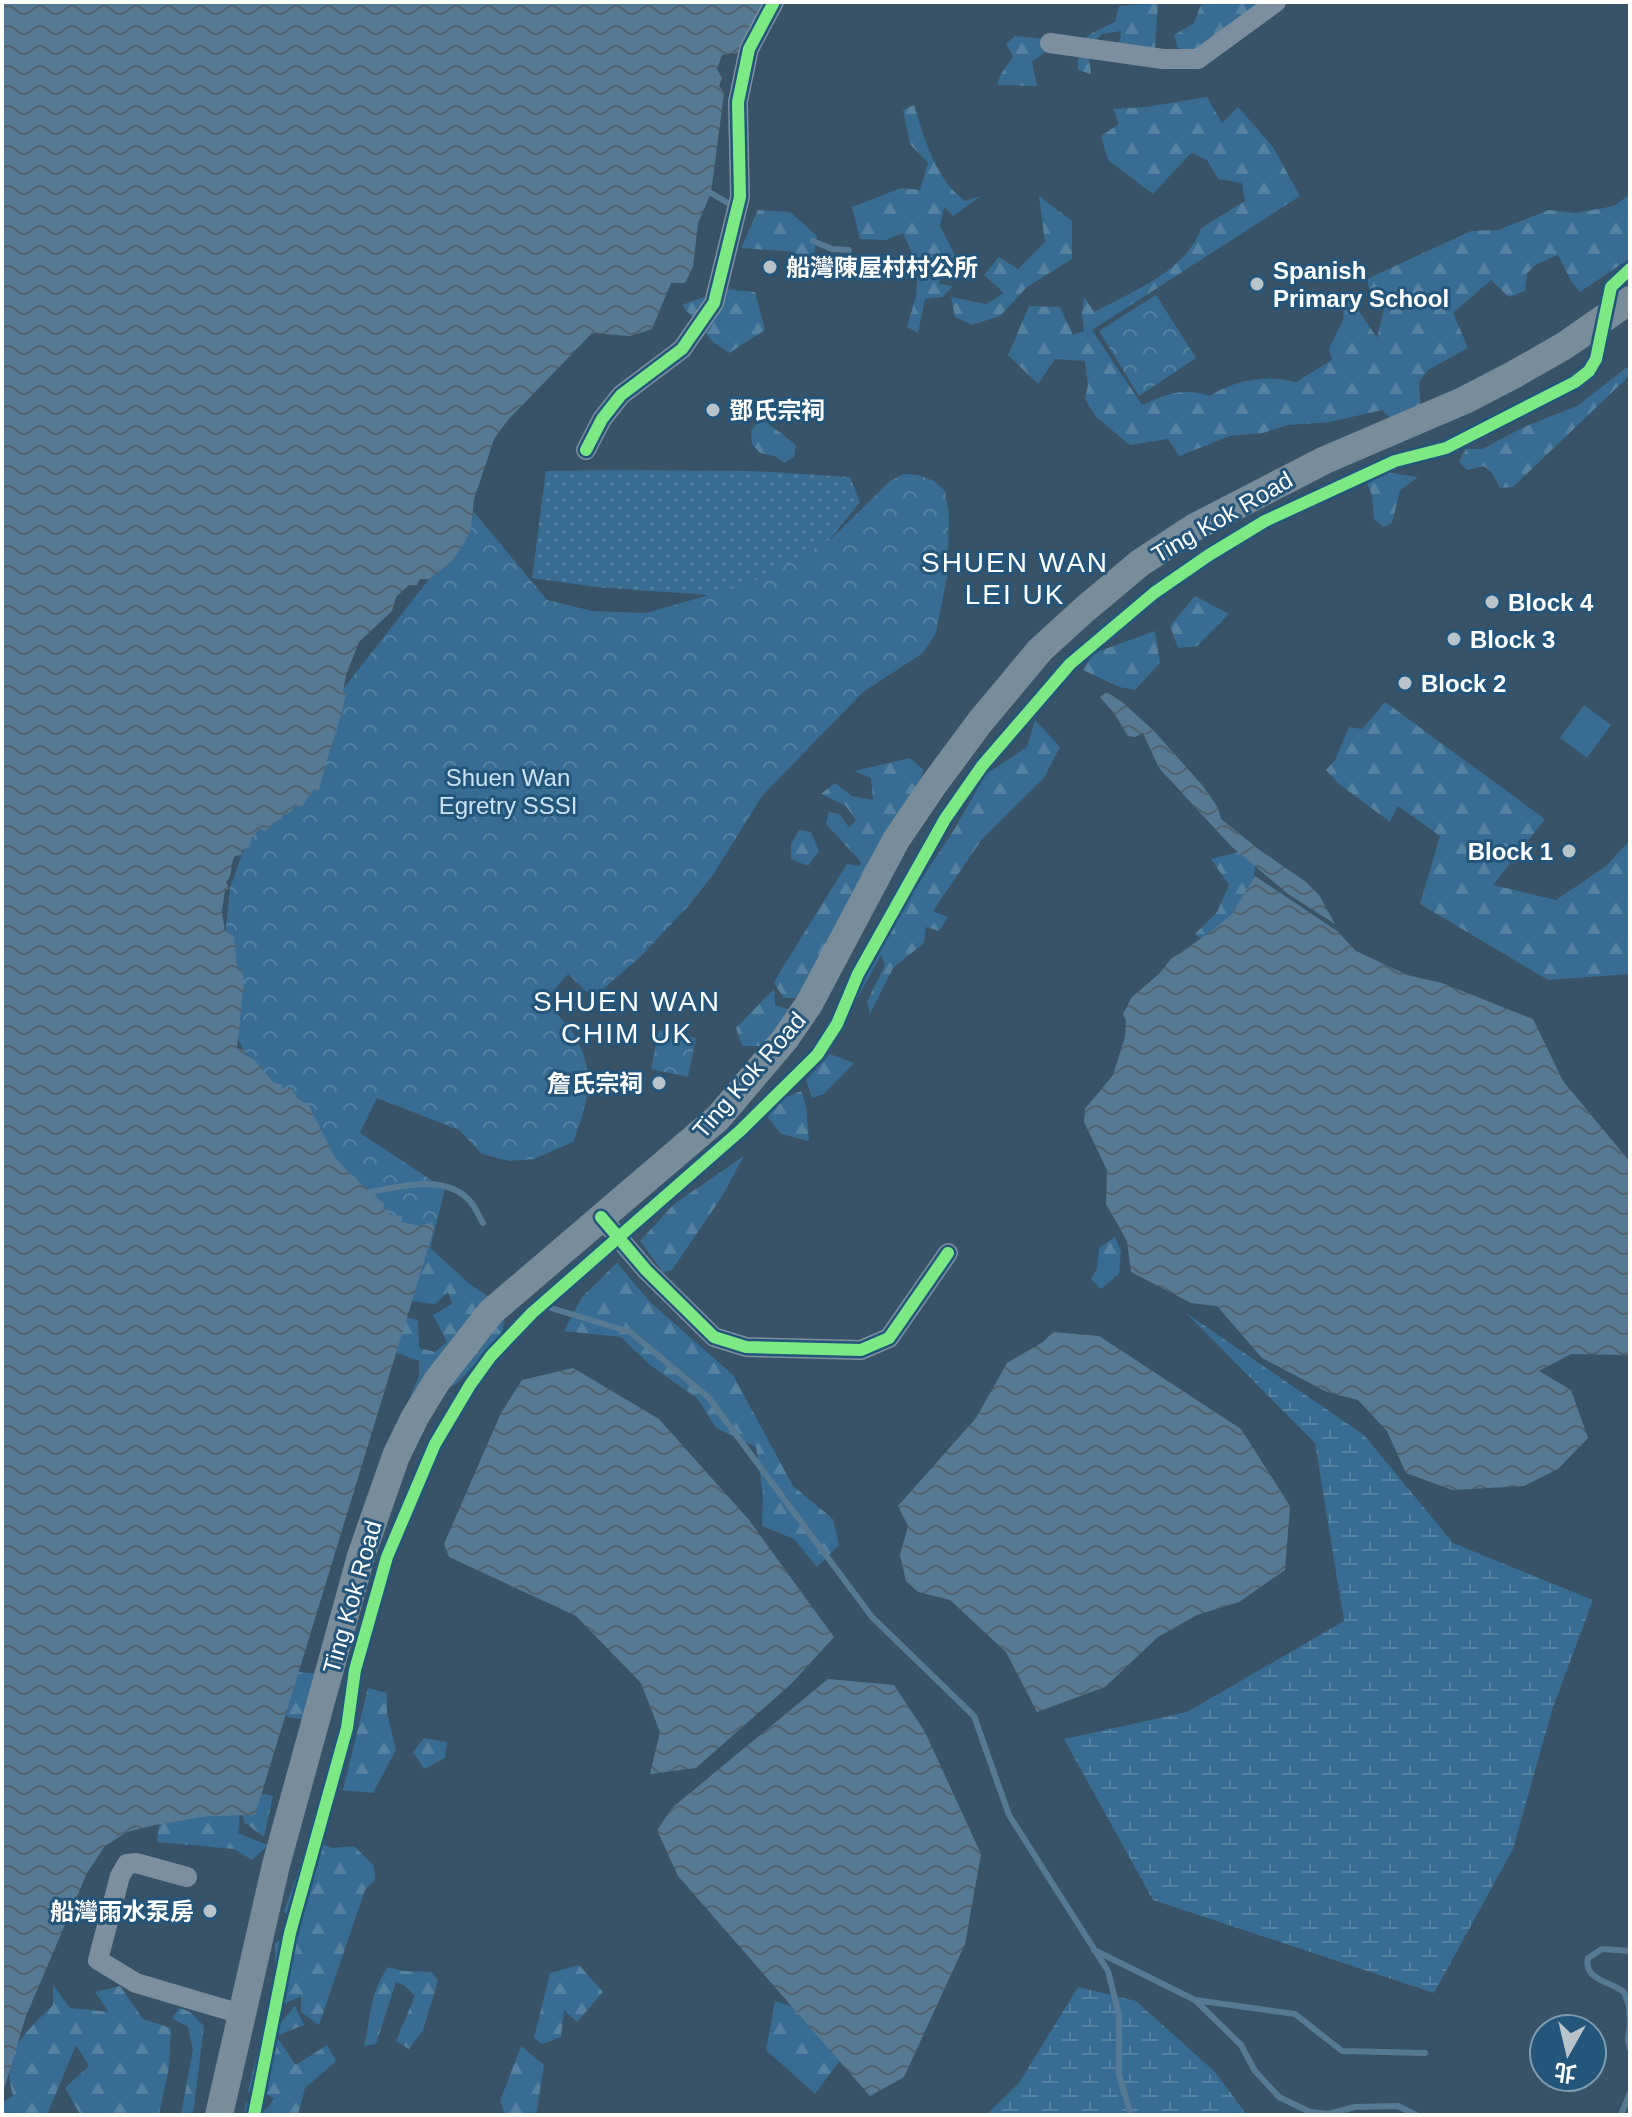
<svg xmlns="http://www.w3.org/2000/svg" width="1632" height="2117" font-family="Arial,'Noto Sans TC',sans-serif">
<defs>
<pattern id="grass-dots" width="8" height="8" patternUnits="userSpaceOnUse" patternTransform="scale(2)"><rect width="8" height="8" fill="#386c92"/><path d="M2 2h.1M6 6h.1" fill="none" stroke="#5682a2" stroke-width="1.8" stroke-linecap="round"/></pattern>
<pattern id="forest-firs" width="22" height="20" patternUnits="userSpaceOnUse" patternTransform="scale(2)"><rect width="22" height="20" fill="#386c92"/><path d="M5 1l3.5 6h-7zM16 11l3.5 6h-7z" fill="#5682a2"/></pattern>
<pattern id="wetland-marsh" width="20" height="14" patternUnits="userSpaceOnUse" patternTransform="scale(2)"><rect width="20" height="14" fill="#386c92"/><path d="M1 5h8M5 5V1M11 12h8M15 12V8" fill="none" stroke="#5682a2"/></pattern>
<pattern id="park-crowns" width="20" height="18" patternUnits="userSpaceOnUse" patternTransform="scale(2)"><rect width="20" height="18" fill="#386c92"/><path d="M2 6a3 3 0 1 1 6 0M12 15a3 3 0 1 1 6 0" fill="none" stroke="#5682a2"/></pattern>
<pattern id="water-waves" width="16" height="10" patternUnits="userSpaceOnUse" patternTransform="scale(2)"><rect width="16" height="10" fill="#577a94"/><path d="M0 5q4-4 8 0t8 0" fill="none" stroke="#526370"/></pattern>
</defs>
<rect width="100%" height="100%" fill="#385367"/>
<path fill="url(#grass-dots)" d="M 612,470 L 753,471 L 850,477 L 860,502 L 809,565 L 735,597 L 596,587 L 532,578 L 546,471 Z"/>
<g fill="url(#forest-firs)">
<path d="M 1202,2 L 1275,2 L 1203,56 L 1178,48 L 1174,35 L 1194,23 Z"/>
<path d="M 1158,3 L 1155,48 L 1113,51 L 1120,40 L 1121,31 L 1102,34 L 1088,48 L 1091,74 L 1078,70 C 1078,35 1086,36 1115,22 L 1119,6 Z"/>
<path d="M 1015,36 L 1045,39 L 1045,52 L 1032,62 L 1037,86 L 997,85 L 1001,74 L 1013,57 L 1006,44 Z"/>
<path d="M 1207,97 L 1222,123 L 1238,107 L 1273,147 L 1300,196 L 1092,330 L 1142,405 C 1165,394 1184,387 1210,396 C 1234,380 1268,374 1296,382 L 1332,360 L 1329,349 L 1343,320 L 1344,301 L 1353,302 L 1377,338 L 1384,309 L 1371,296 L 1367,279 L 1471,231 L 1498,230 L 1549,210 L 1576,213 L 1614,206 L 1630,194 L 1630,258 L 1580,292 L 1571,281 L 1558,255 L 1537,264 L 1527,273 L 1525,291 L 1509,297 L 1491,280 L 1453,313 L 1468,348 L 1428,370 L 1419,382 L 1422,427 L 1409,434 L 1382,410 L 1330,422 L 1288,425 L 1263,433 L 1230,436 L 1179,456 L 1168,439 L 1130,445 L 1096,417 L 1085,399 L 1088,385 L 1085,361 L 1055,359 L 1038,384 L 1008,355 L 1029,306 L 1060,307 L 1073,335 L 1084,331 L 1082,313 L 1084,297 L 1094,312 C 1131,292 1187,271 1201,228 L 1245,201 L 1242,183 L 1218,179 L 1207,160 L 1191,153 L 1153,194 L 1108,160 L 1101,136 L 1119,124 L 1113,109 L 1146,107 Z"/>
<path d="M 914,105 C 924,138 936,180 965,201 L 981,196 L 953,216 L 944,207 L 940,226 L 956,257 L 942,260 L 939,284 L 953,286 L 943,297 L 925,299 L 918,333 L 907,327 L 916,296 L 918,267 L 903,233 L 886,240 L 860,239 L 852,207 L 901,188 L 920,190 L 928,163 L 910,144 L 903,110 Z"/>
<path d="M 1039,196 L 1072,221 L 1072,259 L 1027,287 L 1000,316 L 972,325 L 955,317 L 951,297 L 986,304 L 1004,293 L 984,275 L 999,257 L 1018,269 L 1045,242 Z"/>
<path d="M 758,210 L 790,212 L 817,236 L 812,265 L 794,252 L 741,248 Z"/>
<path d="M 726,289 L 755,292 L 765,330 L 729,353 L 713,342 L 682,305 Z"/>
<path d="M 1630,365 L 1630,375 L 1513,487 L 1500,488 L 1492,473 L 1484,466 L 1467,470 L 1459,462 L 1466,449 L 1482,449 L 1524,427 L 1577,406 Z"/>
<path d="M 761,418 L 796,445 L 794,457 L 784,463 L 775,456 L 760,453 L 752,444 L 751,431 Z"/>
<path d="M 1383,472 L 1418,477 L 1400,490 L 1392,523 L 1383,527 L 1374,519 L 1372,495 L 1365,478 Z"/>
<path d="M 1195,596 L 1229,614 L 1197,646 L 1178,648 L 1170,626 Z"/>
<path d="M 1155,631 L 1160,663 L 1135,690 L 1119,687 L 1083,670 L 1094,653 Z"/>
<path d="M 1385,702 L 1545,819 L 1493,885 L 1556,900 L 1606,866 L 1630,840 L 1630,974 L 1548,980 L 1420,904 L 1440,836 L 1398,806 L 1390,822 L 1339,784 L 1326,770 L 1335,760 L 1349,727 L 1362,729 Z"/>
<path d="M 1035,720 L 1060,747 L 1044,778 L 982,839 L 933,911 L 948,917 L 939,931 L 926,927 L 924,943 L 893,968 L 870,1014 L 867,1002 L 885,965 L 881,955 L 858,997 L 851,994 L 871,939 L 892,904 L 904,905 L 954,830 L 986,774 L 1027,747 Z"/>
<path d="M 910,758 L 924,770 L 909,805 L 804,998 L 784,998 L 774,983 L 781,970 L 847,864 L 860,866 L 861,862 L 826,824 L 829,812 L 840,814 L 849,828 L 856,820 L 846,806 L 821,794 L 835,783 L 852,796 L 873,800 L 871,778 L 854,771 Z"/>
<path d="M 799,830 L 811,832 L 819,851 L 808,866 L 791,859 L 791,844 Z"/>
<path d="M 1250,849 L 1256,861 L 1249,909 L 1209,944 L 1195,934 L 1217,912 L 1229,885 L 1211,859 Z"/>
<path d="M 774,989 L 775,1005 L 802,1014 L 772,1046 L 742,1046 L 736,1028 Z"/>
<path d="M 830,1054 L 854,1063 L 824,1094 L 812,1098 L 806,1080 Z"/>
<path d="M 801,1091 L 806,1106 L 809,1141 L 781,1134 L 768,1118 L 775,1102 Z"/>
<path d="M 744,1156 L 721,1198 L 672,1270 L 663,1272 L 640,1241 L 674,1204 Z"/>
<path d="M 1115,1237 L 1121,1251 L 1119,1274 L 1101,1289 L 1091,1279 L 1097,1269 L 1099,1248 Z"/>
<path d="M 429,1247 L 471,1285 L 505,1307 L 502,1336 L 455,1385 L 441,1389 L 406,1407 L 419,1376 L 419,1361 L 392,1351 L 398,1315 L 418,1320 L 419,1348 L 435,1352 L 447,1342 L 433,1315 L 452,1304 L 448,1292 L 435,1304 L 410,1301 Z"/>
<path d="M 617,1263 L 650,1302 L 733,1375 L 793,1486 L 833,1519 L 839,1545 L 817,1567 L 794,1539 L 762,1526 L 763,1494 L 756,1447 L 716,1428 L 697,1398 L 650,1365 L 621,1337 L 564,1331 L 582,1297 Z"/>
<path d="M 276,1670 L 321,1674 L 308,1720 L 287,1717 L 271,1693 Z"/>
<path d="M 368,1688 L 387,1693 L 387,1713 L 396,1750 L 373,1793 L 343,1790 Z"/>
<path d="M 424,1738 L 447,1742 L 445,1758 L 424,1769 L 413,1752 Z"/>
<path d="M 251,1791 L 273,1796 L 264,1837 L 244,1822 L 241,1808 Z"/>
<path d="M 226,1809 L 240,1814 L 238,1833 L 268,1845 L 252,1860 L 234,1849 L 157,1842 L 159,1821 Z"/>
<path d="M 310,1839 L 332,1848 L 354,1846 L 374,1866 L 375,1880 L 365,1890 L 319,2025 L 301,2012 L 301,1996 L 286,2003 L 275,2002 L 275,1943 L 297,1931 L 284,1911 Z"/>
<path d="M 579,1965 L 603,1992 L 577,2022 L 564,2010 L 561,2037 L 542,2044 L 534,2038 L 550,1973 Z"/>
<path d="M 388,1967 L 403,1971 L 432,1972 L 438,1981 L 423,2030 L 409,2049 L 396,2041 L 415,1996 L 405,1986 L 396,1982 L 376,2044 L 364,2046 C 372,2014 368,1997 388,1967 Z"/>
<path d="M 53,1985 L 70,2008 L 109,2012 L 95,1992 L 120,1986 L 143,2019 L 171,2028 L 169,2067 L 159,2115 L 80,2114 L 65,2088 L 89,2066 L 76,2045 L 47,2115 L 2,2115 L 2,2102 L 13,2096 C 0,2052 25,2033 53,2005 Z"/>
<path d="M 775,2001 L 819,2015 L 850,2047 L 815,2094 L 766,2050 Z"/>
<path d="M 295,2006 L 304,2025 L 276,2036 L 296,2065 L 327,2045 L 336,2061 L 305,2088 L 298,2115 L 244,2115 L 246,2102 L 260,2113 L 268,2108 L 274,2098 L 264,2093 L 248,2092 L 265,2022 L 283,2020 Z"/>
<path d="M 179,2008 L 190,2012 L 204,2026 L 193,2115 L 181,2114 L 193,2050 L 188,2027 L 172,2018 Z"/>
<path d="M 521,2046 L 544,2065 L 536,2115 L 505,2115 L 500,2101 Z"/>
</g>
<g fill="url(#wetland-marsh)">
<path d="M 1186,1313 L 1364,1435 L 1453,1543 L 1593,1600 L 1553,1707 L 1513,1849 L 1434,1993 L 1153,1900 L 1064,1739 L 1187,1712 L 1344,1621 L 1315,1443 Z"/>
<path d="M 1078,1987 L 1136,2001 L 1215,2072 L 1247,2115 L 986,2115 L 1019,2083 Z"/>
</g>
<g fill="url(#park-crowns)">
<path d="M 1156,295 L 1196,358 L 1139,396 L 1099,331 Z"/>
<path d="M 903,474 L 918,475 L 934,481 L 945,491 L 949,515 L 947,577 L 936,633 L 923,653 L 863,692 L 762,796 L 713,875 L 689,905 L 641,956 L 593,998 L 568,974 L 545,1000 C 553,1011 565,1021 573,1033 C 597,1071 588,1103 573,1142 L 534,1159 L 509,1161 L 482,1154 L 459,1130 L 377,1098 L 360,1133 L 445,1189 L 430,1248 L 321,1156 L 267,1095 L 237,1037 L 225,978 L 226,926 L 230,888 L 249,834 L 340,693 L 429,579 L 451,562 L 472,520 L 473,511 L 547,600 L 592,611 L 646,613 L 748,584 L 787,565 L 832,538 L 890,481 Z"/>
<path d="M 659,1030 L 696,1038 L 688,1077 L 651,1069 Z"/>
</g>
<path fill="#386c92" d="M 1584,705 L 1611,725 L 1587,758 L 1560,738 Z"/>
<g fill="url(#water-waves)">
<path d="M 2,2 L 764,2 L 737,53 L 722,55 L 717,69 L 722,78 L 719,86 L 724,93 L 711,193 L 698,223 L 693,267 L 685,283 L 671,283 L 652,329 L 630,336 L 592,333 L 508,420 L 494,439 L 474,499 L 471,528 L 465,542 L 451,562 L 429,579 L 420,579 L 417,585 L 409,585 L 396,597 L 392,611 L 359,642 L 346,675 L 343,692 L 346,694 C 339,728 326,757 319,791 L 314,789 L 302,806 L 294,806 L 291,812 L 283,815 L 281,820 L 276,820 L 266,831 L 259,829 L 252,838 L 250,847 L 243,849 L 241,855 L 235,856 C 229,865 234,874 226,882 L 229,889 L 225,890 L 222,912 L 225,931 L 234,936 L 237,968 L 242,970 L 244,980 L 237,1048 L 244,1050 L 246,1056 C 259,1060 264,1074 274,1083 L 281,1084 L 283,1088 L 291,1088 L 297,1098 L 308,1104 L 335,1158 L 351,1175 L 384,1204 L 383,1208 L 390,1211 L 390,1215 L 402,1216 L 402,1222 L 420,1226 L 432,1222 L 434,1229 L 255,1815 L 209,1816 L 155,1825 L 127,1832 L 105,1846 L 87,1873 L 26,2016 L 2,2096 Z"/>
<path d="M 1107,692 L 1122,702 L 1153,730 L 1203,786 L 1218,808 L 1221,819 L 1257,848 L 1306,882 L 1319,895 L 1335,924 L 1288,894 L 1231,846 L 1159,768 L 1143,733 L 1135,737 L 1128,736 L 1114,713 L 1100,697 Z"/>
<path d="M 1255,876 L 1337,931 L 1356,951 L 1407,975 L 1442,983 L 1533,1019 L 1563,1081 L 1630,1162 L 1630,1355 L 1571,1354 L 1539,1371 L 1571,1390 L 1588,1438 L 1558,1469 L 1524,1486 L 1452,1490 L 1406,1473 L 1387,1431 L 1358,1400 L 1327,1392 L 1262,1358 L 1217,1306 L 1191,1303 L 1131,1272 L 1127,1241 L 1106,1204 L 1107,1170 L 1084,1122 L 1085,1109 L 1113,1075 L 1125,1037 L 1126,1021 L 1123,1014 L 1132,997 L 1159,974 L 1171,959 L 1212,931 L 1232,914 Z"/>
<path d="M 1053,1332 L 1099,1336 L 1241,1429 L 1290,1506 L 1285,1570 L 1239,1602 L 1197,1615 L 1158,1637 L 1105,1687 L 1037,1712 L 1006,1652 L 950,1600 L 918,1592 L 906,1581 L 900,1555 L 908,1526 L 898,1506 L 976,1418 L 1007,1363 L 1043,1342 Z"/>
<path d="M 573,1368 L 659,1419 L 749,1520 L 834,1637 L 791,1684 L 696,1768 L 650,1774 L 660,1732 L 641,1683 L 576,1616 L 449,1557 L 444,1544 L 501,1413 L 522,1380 Z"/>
<path d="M 828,1679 L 894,1685 L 925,1732 L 981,1854 L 965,1944 L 904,2077 L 870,2096 L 678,1876 L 657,1830 L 673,1807 Z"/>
</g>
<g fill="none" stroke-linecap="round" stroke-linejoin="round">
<g stroke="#577a94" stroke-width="6">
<path d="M 711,193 L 728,203"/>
<path d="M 813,241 L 832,249 L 849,250"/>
<path d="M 370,1192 C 401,1187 445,1173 470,1201 C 475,1207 479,1216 483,1223"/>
<path d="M 551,1308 L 630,1332 L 708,1397 L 872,1617 L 974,1716 L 1009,1815 L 1108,1971 L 1119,2015 L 1119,2075 L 1131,2115"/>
<path d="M 1094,1950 L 1195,2000 L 1295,2014 L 1342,2051 L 1425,2053"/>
<path d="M 1630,1951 L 1602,1949 L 1588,1958 C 1583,1980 1610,1981 1624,1992 L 1629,2006 L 1630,2023"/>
<path d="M 1195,2000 L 1241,2045 L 1255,2071 L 1279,2097 L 1310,2112 L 1328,2114 L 1355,2107 L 1398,2106 L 1416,2115"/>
<path d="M 1630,2023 L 1628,2040 L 1630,2049"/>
<path d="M 1621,2115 L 1630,2093"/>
</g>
<g stroke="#7d8f9e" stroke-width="20">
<path d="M 1050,43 L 1163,59 L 1198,59 L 1276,2"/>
<path d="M 586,450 L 602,419 L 621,395 L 682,349 L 714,303 L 740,197 L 738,102 L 749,49 L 774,2"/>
<path d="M 601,1217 L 646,1270 L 714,1337 L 746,1347 L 861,1350 L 889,1338 L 948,1253"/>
<path d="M 187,1877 L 136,1863 L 127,1864 L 120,1876 L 98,1960 L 136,1983 L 241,2014"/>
</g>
<path stroke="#798c9a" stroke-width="28" d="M 219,2115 L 276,1865 L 361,1556 L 396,1456 L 415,1417 L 437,1381 L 491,1312 L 718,1118 L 785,1039 L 809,1004 L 896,840 L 934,784 L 980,722 L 1040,650 L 1085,609 L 1140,563 L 1195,527 L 1325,460 L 1465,400 L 1513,375 L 1564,346 L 1630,300"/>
<defs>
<g id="cycleway">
<path d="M 586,450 L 602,419 L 621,395 L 682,349 L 714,303 L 740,197 L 738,102 L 749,49 L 774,2"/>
<path d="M 601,1217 L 646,1270 L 714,1337 L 746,1347 L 861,1350 L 889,1338 L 948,1253"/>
<path d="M 254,2115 L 290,1933 L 347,1728 L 355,1670 L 387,1557 L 435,1444 L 470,1385 L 491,1356 L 532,1313 L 741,1130 L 817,1055 L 837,1024 L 858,974 L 945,819 L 982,766 L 1070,664 L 1154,593 L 1209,555 L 1265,521 L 1395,461 L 1446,448 L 1575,382 L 1589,371 L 1596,359 L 1611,287 L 1630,269"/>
</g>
</defs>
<use href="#cycleway" stroke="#24567b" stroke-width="17"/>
<use href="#cycleway" stroke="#7ce984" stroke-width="12"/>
</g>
<g fill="#b9c3ca" stroke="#24567b" stroke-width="3">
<circle cx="770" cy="267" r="8"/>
<circle cx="1257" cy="284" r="8"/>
<circle cx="713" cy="410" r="8"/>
<circle cx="1492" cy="602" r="8"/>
<circle cx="1454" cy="639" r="8"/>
<circle cx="1405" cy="683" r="8"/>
<circle cx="1569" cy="851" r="8"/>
<circle cx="659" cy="1083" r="8"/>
<circle cx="210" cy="1911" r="8"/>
</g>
<g text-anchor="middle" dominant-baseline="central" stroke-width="6" stroke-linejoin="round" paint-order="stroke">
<g font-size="24" font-weight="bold" fill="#fff" stroke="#24567b" text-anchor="start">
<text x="786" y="267">船灣陳屋村村公所</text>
<text x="1273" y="270">Spanish<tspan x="1273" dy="28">Primary School</tspan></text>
<text x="729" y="410">鄧氏宗祠</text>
<text x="1508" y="602">Block 4</text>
<text x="1470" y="639">Block 3</text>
<text x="1421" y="683">Block 2</text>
<text x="1553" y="851" text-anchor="end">Block 1</text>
<text x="643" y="1083" text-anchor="end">詹氏宗祠</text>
<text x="194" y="1911" text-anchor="end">船灣雨水泵房</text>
</g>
<g font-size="24" fill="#fff" stroke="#24567b">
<text transform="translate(1222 517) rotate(-30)">Ting Kok Road</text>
<text transform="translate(749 1075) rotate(-49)">Ting Kok Road</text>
<text transform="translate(352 1597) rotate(-74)">Ting Kok Road</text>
</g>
<g font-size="24" fill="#cae3f4" stroke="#24567b">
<text x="508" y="777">Shuen Wan<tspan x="508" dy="28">Egretry SSSI</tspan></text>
</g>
<g font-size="28" letter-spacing="2" fill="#fff" stroke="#24567b">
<text x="1015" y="562">SHUEN WAN<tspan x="1015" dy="32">LEI UK</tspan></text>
<text x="627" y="1001">SHUEN WAN<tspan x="627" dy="32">CHIM UK</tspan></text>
</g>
</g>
<rect width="1632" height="2117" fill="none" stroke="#ffffff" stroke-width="8"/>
<g transform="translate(1568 2053) rotate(188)"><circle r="38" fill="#24567b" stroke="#7c9ab0" stroke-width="2"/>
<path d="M0-6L14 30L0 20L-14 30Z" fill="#b9c3ca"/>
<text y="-12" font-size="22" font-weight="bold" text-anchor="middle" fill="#ffffff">北</text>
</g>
</svg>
